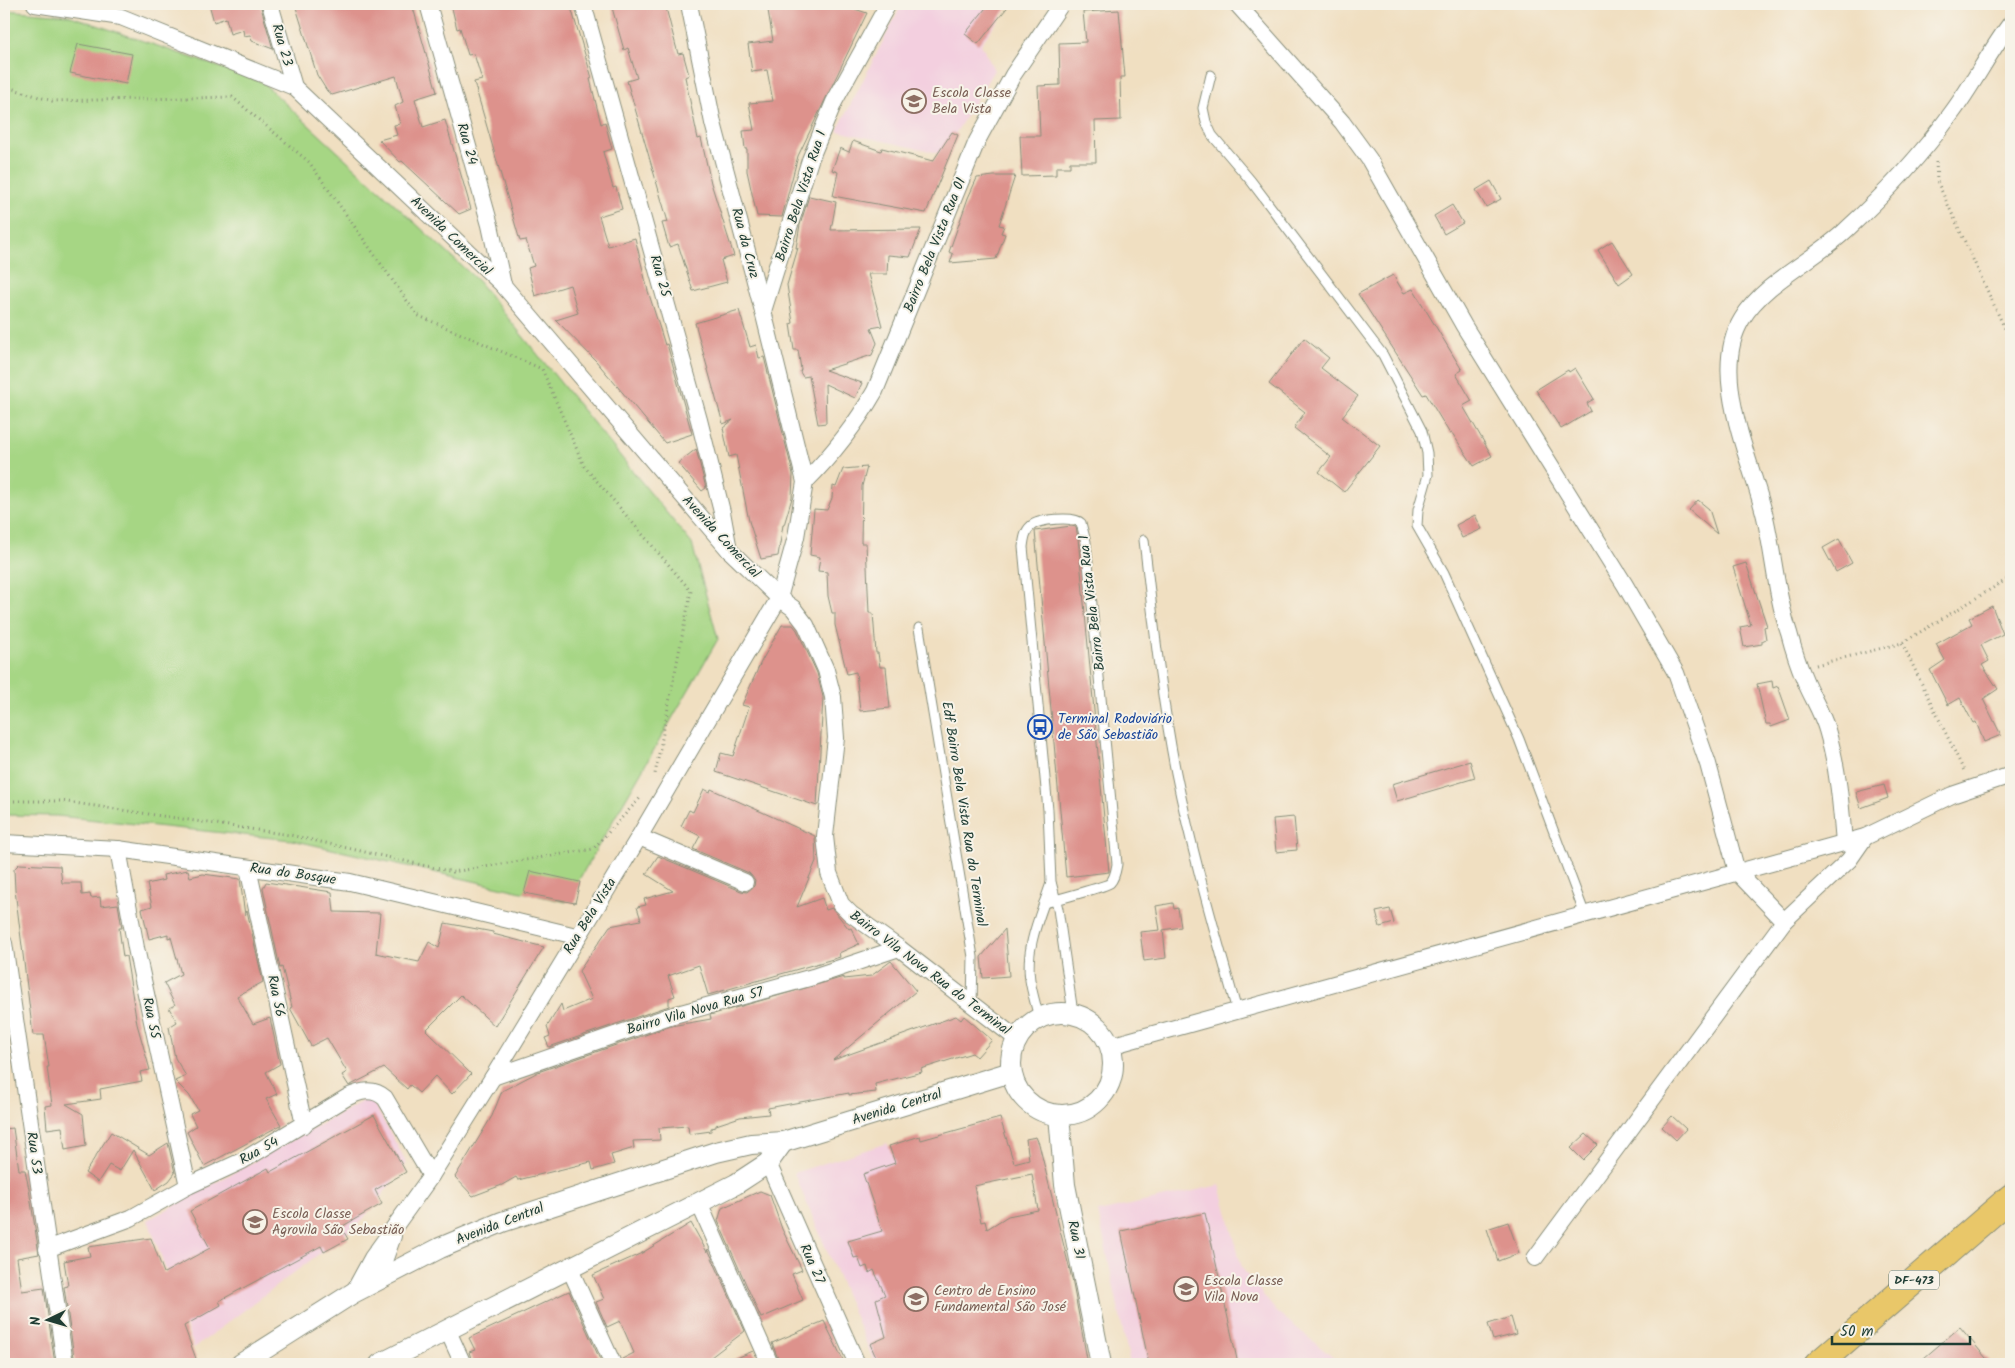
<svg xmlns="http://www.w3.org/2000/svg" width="2015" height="1368" font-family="Kalam,sans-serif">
<rect width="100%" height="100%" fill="#f7f3e8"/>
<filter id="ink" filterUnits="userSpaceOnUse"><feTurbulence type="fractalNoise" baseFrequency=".02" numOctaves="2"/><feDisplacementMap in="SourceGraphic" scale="10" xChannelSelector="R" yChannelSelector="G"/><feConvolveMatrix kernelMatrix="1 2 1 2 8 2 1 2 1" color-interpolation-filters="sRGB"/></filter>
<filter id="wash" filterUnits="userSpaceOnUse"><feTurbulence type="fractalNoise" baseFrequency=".0096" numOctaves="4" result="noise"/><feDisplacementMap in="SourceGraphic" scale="20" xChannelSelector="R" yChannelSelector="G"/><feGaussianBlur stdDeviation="1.12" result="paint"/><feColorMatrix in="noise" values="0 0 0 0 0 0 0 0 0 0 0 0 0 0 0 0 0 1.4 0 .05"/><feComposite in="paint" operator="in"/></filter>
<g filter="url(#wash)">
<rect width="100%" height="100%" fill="#f0dfc1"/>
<g fill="#f3cfdf">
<path d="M 902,4 L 1010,4 L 981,44 L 994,70 L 943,154 L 837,131 Z"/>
<path d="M 370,1097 L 407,1163 L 360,1223 L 194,1348 L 148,1220 Z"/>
<path d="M 887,1143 L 916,1209 L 958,1233 L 1010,1364 L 875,1364 L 794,1173 Z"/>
<path d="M 1220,1185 L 1242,1268 L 1276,1311 L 1341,1364 L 1130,1364 L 1098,1212 Z"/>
</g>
<path fill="#a6d684" stroke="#628a5c" d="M 4,10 L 68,15 L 262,82 L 477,280 L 692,544 L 718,639 L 566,902 L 292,840 L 57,816 L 4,815 Z"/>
<g id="blocks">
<g fill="#dd928c" fill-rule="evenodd">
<path d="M 209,4 L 260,4 L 273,49 L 252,41 L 250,35 L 244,36 L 243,30 L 230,34 L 226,18 L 214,22 Z"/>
<path d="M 295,4 L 412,4 L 437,92 L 415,99 L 423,127 L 445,120 L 471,209 L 459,214 L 402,161 L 400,162 L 379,140 L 397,135 L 394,125 L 400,124 L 395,106 L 403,102 L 396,76 L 332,95 L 327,91 L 317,75 Z"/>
<path d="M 451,4 L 570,4 L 592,78 L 590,79 L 601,124 L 605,122 L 612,149 L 603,152 L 613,188 L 616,187 L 622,209 L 599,216 L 608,246 L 635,238 L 648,291 L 665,345 L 667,344 L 692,434 L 665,443 L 596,361 L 556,320 L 578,313 L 570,285 L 535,296 L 528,268 L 534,266 L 526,240 L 520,241 L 474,82 L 482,80 L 474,54 L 468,55 L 460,28 L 457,29 Z"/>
<path d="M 611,4 L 665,4 L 678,54 L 683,53 L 689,75 L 685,77 L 698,139 L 701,138 L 711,183 L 734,256 L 721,260 L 727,282 L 693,291 L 678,244 L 669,247 L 662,223 L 668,222 L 627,81 L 637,78 L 628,48 L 624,50 Z"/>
<path d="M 767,4 L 839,4 L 867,13 L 798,156 L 782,217 L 757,216 L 747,171 L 747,149 L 745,149 L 743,131 L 754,130 L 749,103 L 773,101 L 767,70 L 752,72 L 748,44 L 773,41 Z"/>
<path d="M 989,4 L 1010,4 L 978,44 L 965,34 Z"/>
<path d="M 1119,10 L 1125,77 L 1120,77 L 1121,120 L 1095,121 L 1096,162 L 1070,162 L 1070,167 L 1056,167 L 1056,175 L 1022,176 L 1020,136 L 1040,136 L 1038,86 L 1060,85 L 1059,43 L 1086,42 L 1083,12 Z"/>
<path d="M 78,44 L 132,54 L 126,84 L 70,73 Z"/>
<path d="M 952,132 L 958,135 L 926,213 L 833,196 L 838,172 L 832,170 L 840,148 L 849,152 L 853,141 L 881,151 L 882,148 L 933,161 Z"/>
<path d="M 994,176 L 1015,176 L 999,225 L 1004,226 L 1001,233 L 1005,234 L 996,259 L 950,263 L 953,254 L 949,252 L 968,198 L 977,178 Z"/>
<path d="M 1491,181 L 1501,199 L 1486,207 L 1476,190 Z"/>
<path d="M 809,196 L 836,202 L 831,230 L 921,229 L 910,257 L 888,255 L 887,274 L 868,274 L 882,326 L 871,328 L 877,343 L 872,355 L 825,370 L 862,383 L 855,398 L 825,384 L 826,423 L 818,424 L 809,376 L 803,377 L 800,372 L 801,369 L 798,350 L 794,350 L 790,324 L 793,323 L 787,285 L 798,248 L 796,248 L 800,225 Z"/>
<path d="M 1452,205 L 1463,223 L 1444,234 L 1434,216 Z"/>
<path d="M 1612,241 L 1633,274 L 1619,284 L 1598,250 Z"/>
<path d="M 1393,275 L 1404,293 L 1413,289 L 1462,370 L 1456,374 L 1472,401 L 1463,406 L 1492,456 L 1474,466 L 1452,433 L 1450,434 L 1426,394 L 1423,395 L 1358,294 Z"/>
<path d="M 739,310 L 750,347 L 756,345 L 759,358 L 764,357 L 793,474 L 792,498 L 784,525 L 783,525 L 778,556 L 761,559 L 749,521 L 736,455 L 729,457 L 723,428 L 733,420 L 723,424 L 695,323 Z"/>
<path d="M 1304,338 L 1329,358 L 1321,368 L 1358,396 L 1342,417 L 1380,446 L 1344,492 L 1319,472 L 1331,457 L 1294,428 L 1305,412 L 1269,384 Z"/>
<path d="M 1575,368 L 1594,399 L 1587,403 L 1591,411 L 1561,429 L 1536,390 L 1568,370 L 1569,372 Z"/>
<path d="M 696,449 L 706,488 L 702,491 L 678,463 Z"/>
<path d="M 867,467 L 862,486 L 861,543 L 866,543 L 869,613 L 873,613 L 876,653 L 878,653 L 880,667 L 886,667 L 890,708 L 860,711 L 856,672 L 847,674 L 835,625 L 835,613 L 832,613 L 828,596 L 827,572 L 818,571 L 820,557 L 810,555 L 814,509 L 827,510 L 832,498 L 833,486 L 836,487 L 843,469 Z"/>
<path d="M 1698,500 L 1709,509 L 1717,534 L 1689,510 Z"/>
<path d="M 1475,515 L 1482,529 L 1462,538 L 1456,525 Z"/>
<path d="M 1071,526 L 1076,527 L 1078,538 L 1109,872 L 1066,877 L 1035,531 Z"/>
<path d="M 1839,539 L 1852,563 L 1836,572 L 1823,548 Z"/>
<path d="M 1746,563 L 1767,626 L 1764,627 L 1766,639 L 1762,641 L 1762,644 L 1744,647 L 1740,627 L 1751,625 L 1733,567 Z"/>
<path d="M 1992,606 L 2003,634 L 1981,645 L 1989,661 L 1982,665 L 1998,689 L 1983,699 L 2001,735 L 1984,742 L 1976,722 L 1973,723 L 1960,698 L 1948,705 L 1930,670 L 1945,660 L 1936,644 L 1972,624 L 1969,618 Z"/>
<path d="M 782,625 L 793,625 L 797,630 L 817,673 L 823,697 L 817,806 L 716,772 L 721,753 L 733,756 L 749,707 L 742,705 L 761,662 Z"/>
<path d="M 1772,681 L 1773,688 L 1778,686 L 1790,720 L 1771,727 L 1770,724 L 1766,724 L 1757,684 Z"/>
<path d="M 1470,761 L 1475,778 L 1397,801 L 1392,784 Z"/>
<path d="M 1884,785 L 1888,798 L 1861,808 L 1856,792 Z"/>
<path d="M 704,789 L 710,792 L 711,789 L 815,836 L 816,861 L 797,907 L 822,898 L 826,910 L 832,908 L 849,929 L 851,928 L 859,944 L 839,953 L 840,957 L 708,995 L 699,965 L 668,976 L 675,996 L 669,998 L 669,1006 L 549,1047 L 545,1038 L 550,1036 L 547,1027 L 561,1004 L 563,1011 L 592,999 L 579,971 L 610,926 L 641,920 L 637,907 L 646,905 L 644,899 L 673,891 L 646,874 L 658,856 L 741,891 L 747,892 L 754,886 L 755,880 L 749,873 L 693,849 L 700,836 L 681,826 L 689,810 L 693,812 Z"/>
<path d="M 1294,817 L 1297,850 L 1276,852 L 1273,819 Z"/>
<path d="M 19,864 L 60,866 L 62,883 L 81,883 L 82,895 L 90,894 L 91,898 L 100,897 L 101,906 L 118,904 L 122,928 L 119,928 L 123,957 L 126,956 L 137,1024 L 150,1070 L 140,1072 L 142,1081 L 100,1089 L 101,1099 L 66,1104 L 83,1114 L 86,1146 L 65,1150 L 62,1127 L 47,1129 L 45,1106 L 52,1105 L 47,1067 L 49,1067 L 44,1035 L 33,1035 L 15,890 L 14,869 Z"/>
<path d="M 188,870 L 190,877 L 203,874 L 240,879 L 245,915 L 247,911 L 263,982 L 237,996 L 253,1024 L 270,1018 L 280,1064 L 266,1072 L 277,1094 L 266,1099 L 281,1125 L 204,1166 L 187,1132 L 196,1126 L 190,1114 L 198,1110 L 189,1095 L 175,1081 L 186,1076 L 175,1058 L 169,1027 L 177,1022 L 169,1008 L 175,1005 L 164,983 L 181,974 L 171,937 L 168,938 L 168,934 L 149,939 L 142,909 L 152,906 L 147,884 L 164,880 L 163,875 Z"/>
<path d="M 530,871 L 580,882 L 575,903 L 524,893 Z"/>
<path d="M 266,882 L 332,892 L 334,912 L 380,913 L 376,953 L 419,962 L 429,942 L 439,948 L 445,923 L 493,932 L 493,934 L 544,947 L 495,1026 L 461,995 L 426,1030 L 471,1074 L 452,1094 L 435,1076 L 419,1093 L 410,1085 L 407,1089 L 384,1068 L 349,1086 L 342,1075 L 347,1072 L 327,1038 L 311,1046 L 290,1008 L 292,1007 L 282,967 L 280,968 L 263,888 Z"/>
<path d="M 1173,903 L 1174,909 L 1178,908 L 1181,927 L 1163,930 L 1166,958 L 1144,961 L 1140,932 L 1160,930 L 1156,906 Z"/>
<path d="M 1390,909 L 1394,923 L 1380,927 L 1376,912 Z"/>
<path d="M 1005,929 L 1009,976 L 983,978 L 981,957 Z"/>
<path d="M 891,961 L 916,991 L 833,1060 L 956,1016 L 961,1020 L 964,1016 L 992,1040 L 977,1057 L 972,1053 L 921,1069 L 922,1072 L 875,1084 L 876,1092 L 849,1095 L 849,1093 L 768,1108 L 769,1114 L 740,1117 L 716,1125 L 716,1127 L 711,1128 L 711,1131 L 689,1134 L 688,1126 L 659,1128 L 660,1140 L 633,1141 L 634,1148 L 611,1155 L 614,1164 L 593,1170 L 591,1162 L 518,1180 L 516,1177 L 502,1185 L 473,1196 L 455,1177 L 492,1116 L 502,1091 L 538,1072 L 671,1026 L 711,1019 L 710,1015 L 844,977 L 844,979 L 871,976 Z"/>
<path d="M 374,1115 L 406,1172 L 375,1190 L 382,1204 L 341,1227 L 348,1239 L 324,1252 L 321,1246 L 219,1301 L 221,1305 L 184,1326 L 198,1364 L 75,1364 L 64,1287 L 68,1286 L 64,1261 L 90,1256 L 88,1247 L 151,1238 L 164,1273 L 210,1248 L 190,1211 L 268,1168 L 270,1172 Z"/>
<path d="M 1672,1116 L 1686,1129 L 1676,1140 L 1662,1127 Z"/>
<path d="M 1000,1118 L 1014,1163 L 1029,1159 L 1026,1139 L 1036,1137 L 1039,1144 L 1072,1279 L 1088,1364 L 879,1364 L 870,1344 L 886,1337 L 876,1299 L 885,1295 L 874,1270 L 869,1273 L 867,1266 L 862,1268 L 858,1257 L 854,1258 L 848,1241 L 882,1231 L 863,1174 L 895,1163 L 889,1146 L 920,1136 L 921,1140 ZM 1032,1174 L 1038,1210 L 1008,1216 L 987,1229 L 985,1221 L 981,1222 L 974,1186 Z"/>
<path d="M 13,1128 L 19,1170 L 25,1170 L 29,1189 L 39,1254 L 17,1258 L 22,1291 L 44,1288 L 55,1364 L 4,1364 L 4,1129 Z"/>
<path d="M 111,1132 L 149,1155 L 168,1143 L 175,1173 L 169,1181 L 155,1190 L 133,1150 L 120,1171 L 109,1165 L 98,1182 L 85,1173 Z"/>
<path d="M 1586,1134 L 1598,1145 L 1583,1160 L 1571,1148 Z"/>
<path d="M 760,1191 L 770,1195 L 782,1229 L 802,1270 L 792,1274 L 803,1300 L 761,1318 L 718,1221 L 722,1208 Z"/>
<path d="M 1205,1213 L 1238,1364 L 1149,1364 L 1121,1231 Z"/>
<path d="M 1508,1222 L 1519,1253 L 1498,1261 L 1487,1229 Z"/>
<path d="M 691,1223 L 707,1252 L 708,1249 L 745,1331 L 702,1364 L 623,1364 L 622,1359 L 634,1353 L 620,1321 L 607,1327 L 596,1302 L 604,1299 L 593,1275 L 642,1253 Z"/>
<path d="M 569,1291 L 602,1364 L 473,1364 L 469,1352 L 475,1350 L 469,1338 Z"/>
<path d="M 1511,1317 L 1516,1334 L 1493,1340 L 1488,1324 Z"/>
<path d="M 824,1321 L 845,1364 L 780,1364 L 772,1343 Z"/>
<path d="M 1960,1327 L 1991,1364 L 1917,1364 Z"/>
<path d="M 753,1351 L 759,1364 L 723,1364 Z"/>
</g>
</g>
</g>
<g filter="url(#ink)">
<use href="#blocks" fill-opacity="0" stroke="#888e7a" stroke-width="1"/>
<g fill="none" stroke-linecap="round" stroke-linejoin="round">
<defs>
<g id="service">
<path d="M 1211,75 L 1203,108 L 1206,122 L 1212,135 L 1251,181 L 1383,355 L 1422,431 L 1427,453 L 1428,475 L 1418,510 L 1417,526 L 1444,573 L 1519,739 L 1585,915"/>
<path d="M 1144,540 C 1153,617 1161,696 1176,773 C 1192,853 1215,932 1237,1011"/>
<path d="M 919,628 L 973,957 L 972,1005"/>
<path d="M 1044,903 C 1052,901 1107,886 1110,883 C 1115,878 1116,870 1117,864 L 1086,542 L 1081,523 C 1075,516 1038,519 1031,526 C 1025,531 1024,539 1023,547 L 1048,810 L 1051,882 L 1058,909 L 1073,1013"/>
<path d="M 1039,1018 C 1036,1005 1032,993 1030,980 C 1025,946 1041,914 1051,883"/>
</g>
<g id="minor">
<path d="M 35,4 L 121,17 L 294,87 L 503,285 L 729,550 L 779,598 L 793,608 L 806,625 L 826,670 L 833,697 L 836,738 L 825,836 L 829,873 L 841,904 L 851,914 L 899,948 L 1017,1039"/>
<path d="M 270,4 L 294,87"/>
<path d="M 428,4 L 490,225 L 503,285"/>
<path d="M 583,4 L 699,420 L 722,512 L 729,550"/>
<path d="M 1237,4 L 1342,122 L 1369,159 L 1464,326 L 1625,585 L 1676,673 L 1708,764 L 1737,872 L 1784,921"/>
<path d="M 763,311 L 810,160 L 834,102 L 888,4"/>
<path d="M 805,482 C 833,454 855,426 875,391 L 977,141 L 1013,75 L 1061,4"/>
<path d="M 639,837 L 745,882"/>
<path d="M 4,843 L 118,849 L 350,882 L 576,936"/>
<path d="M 1844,843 C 1841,805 1838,767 1827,730 C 1822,712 1811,696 1804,678 C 1798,664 1793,648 1789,633 C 1776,595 1774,556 1765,517 C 1752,461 1708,374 1742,319 C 1764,282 1815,260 1846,230 C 1883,196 1922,154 1951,114 C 1973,85 1989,52 2011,23"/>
<path d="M 118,849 L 136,948 L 188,1186"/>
<path d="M 248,868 L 304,1125"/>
<path d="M 4,943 L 65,1364"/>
<path d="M 1110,1046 L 1865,837 L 1952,795 L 2011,775"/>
<path d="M 493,1077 L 670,1016 L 813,977 L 899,948"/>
<path d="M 768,1163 L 857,1364"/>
<path d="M 699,1203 L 770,1364"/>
<path d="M 47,1249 L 131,1218 L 188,1186 L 242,1161 L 346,1098 C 359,1091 373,1087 385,1098 L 431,1176"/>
<path d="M 1535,1258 L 1784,921 L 1849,860 L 1865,837"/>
<path d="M 569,1267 L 613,1364"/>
<path d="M 378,1278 L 393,1236"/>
<path d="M 353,1293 L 372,1258 L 431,1176 L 493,1077 L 639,837 L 779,598 L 796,537 L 805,482 L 763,311 L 713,123 L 689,4"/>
<path d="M 447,1329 L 463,1364"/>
</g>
<g id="tertiary">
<circle cx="1062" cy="1064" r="51"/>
<path d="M 1059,1115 L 1065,1185 L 1101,1364"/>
<path d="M 241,1364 L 353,1293 L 440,1248 L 502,1222 L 716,1152 L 751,1144 L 783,1142 L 1011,1072"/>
<path d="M 380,1364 L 736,1184 L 768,1163 L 783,1142"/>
</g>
<path id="primary" d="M 1818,1364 L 2011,1197"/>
</defs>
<use href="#service" stroke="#888e7a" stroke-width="11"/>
<use href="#minor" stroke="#888e7a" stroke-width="18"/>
<use href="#tertiary" stroke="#888e7a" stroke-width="22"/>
<use href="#primary" stroke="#888e7a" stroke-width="28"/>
<g stroke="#888e7a" stroke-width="3" stroke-dasharray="1 4" stroke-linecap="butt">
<path d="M 4,86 L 52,101 L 232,97 L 309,162 L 417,315 L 542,369 L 584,466 L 691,591 L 655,774"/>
<path d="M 1936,162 L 1937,181 L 2011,342"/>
<path d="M 1902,643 L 1965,773"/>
<path d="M 1816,665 L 1902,643 L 2011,577"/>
<path d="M 4,801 L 61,801 L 290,835 L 453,872 L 593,849 L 642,796"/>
</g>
<use href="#service" stroke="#fff" stroke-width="9"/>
<use href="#minor" stroke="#fff" stroke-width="16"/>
<use href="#tertiary" stroke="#fff" stroke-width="20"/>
<use href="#primary" stroke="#e9c769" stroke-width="26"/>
</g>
</g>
<defs>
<symbol id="school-ring" viewBox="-11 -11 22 22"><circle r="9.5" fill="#f7f3e8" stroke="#8d6e63" stroke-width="1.5"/><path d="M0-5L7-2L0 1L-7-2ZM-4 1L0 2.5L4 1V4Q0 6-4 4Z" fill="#8d6e63"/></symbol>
<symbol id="bus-ring" viewBox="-11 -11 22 22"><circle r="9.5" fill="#f7f3e8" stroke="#1a4fb4" stroke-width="1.5"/><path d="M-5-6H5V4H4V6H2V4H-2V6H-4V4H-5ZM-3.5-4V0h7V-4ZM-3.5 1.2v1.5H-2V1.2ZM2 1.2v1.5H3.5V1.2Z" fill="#1a4fb4"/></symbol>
</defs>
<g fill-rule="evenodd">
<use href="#school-ring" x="900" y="87" width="28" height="28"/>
<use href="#bus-ring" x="1026" y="713" width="28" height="28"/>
<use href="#school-ring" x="241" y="1208" width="28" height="28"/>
<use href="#school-ring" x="1172" y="1275" width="28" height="28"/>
<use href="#school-ring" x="902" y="1285" width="28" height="28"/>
</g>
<g text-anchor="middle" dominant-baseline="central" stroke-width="4" stroke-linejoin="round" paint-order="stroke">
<rect fill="#f7f3e8" stroke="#60746a" stroke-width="1" x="1889" y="1270.5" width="50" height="19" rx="4"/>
<g font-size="12" font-weight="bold" fill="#1f3d34">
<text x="1914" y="1280">DF-473</text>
</g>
<g font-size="14" fill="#1f3d34" stroke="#f7f3e8">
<text transform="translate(282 45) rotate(74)">Rua 23</text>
<text transform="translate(467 144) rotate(74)">Rua 24</text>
<text transform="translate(801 196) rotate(-72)">Bairro Bela Vista Rua 1</text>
<text transform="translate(451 236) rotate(44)">Avenida Comercial</text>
<text transform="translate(745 243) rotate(75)">Rua da Cruz</text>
<text transform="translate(935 245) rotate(-68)">Bairro Bela Vista Rua 01</text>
<text transform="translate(660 276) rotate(74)">Rua 25</text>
<text transform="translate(721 537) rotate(47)">Avenida Comercial</text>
<text transform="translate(1092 603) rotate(-97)">Bairro Bela Vista Rua 1</text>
<text transform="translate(964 814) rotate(81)">Edf Bairro Bela Vista Rua do Terminal</text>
<text transform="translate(293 874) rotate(8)">Rua do Bosque</text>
<text transform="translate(590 916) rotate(-58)">Rua Bela Vista</text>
<text transform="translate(930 973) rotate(37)">Bairro Vila Nova Rua do Terminal</text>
<text transform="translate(276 996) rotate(78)">Rua 56</text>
<text transform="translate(695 1011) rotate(-16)">Bairro Vila Nova Rua 57</text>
<text transform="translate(151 1018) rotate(78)">Rua 55</text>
<text transform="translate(897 1107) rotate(-17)">Avenida Central</text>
<text transform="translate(259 1151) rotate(-29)">Rua 54</text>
<text transform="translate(34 1153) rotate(82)">Rua 53</text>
<text transform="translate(500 1224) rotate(-21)">Avenida Central</text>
<text transform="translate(1076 1240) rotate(78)">Rua 31</text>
<text transform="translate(812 1264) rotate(66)">Rua 27</text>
</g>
<g font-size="14" fill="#785e54" stroke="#f7f3e8" text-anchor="start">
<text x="932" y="93">Escola Classe<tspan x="932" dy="16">Bela Vista</tspan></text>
<text x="272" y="1214">Escola Classe<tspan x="272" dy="16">Agrovila São Sebastião</tspan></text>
<text x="1204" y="1281">Escola Classe<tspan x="1204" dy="16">Vila Nova</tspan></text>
<text x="934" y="1291">Centro de Ensino<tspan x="934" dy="16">Fundamental São José</tspan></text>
</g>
<g font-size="14" fill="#164399" stroke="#f7f3e8" text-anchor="start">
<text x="1058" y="719">Terminal Rodoviário<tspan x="1058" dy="16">de São Sebastião</tspan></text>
</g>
</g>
<rect width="2015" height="1368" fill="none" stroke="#f7f3e8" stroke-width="20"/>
<g transform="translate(48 1320) rotate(265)" stroke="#f7f3e8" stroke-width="4" paint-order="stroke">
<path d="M0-4L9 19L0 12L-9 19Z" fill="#1f3d34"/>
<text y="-8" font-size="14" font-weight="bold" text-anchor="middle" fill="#1f3d34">N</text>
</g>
<path d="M1832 1336v8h138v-8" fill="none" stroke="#1f3d34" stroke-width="2.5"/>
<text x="1840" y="1336" font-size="15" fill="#1f3d34" stroke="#f7f3e8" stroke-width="4" paint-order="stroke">50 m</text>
</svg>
